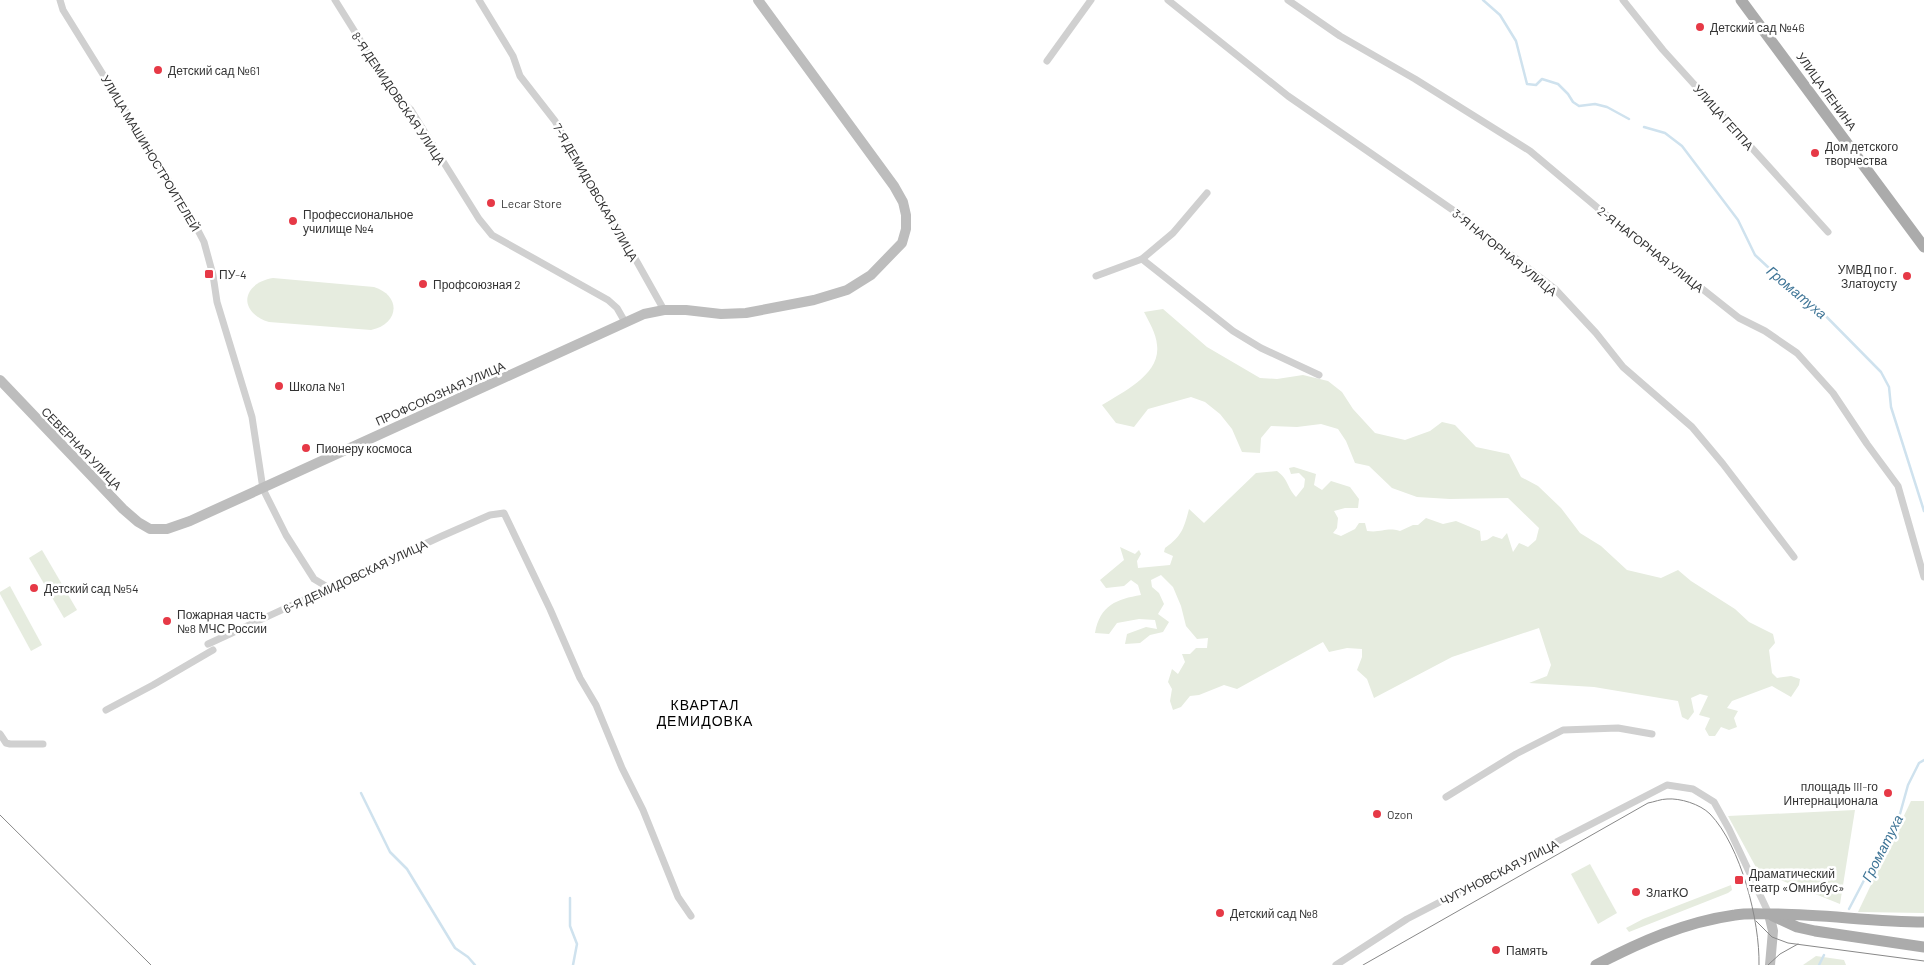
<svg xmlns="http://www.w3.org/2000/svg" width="1924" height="965" font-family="Barlow,sans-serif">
<rect width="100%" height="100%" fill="#fff"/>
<g fill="#e6ecdf">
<path d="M 273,278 L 374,287 C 402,296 399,324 371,330 L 269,322 C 237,312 242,283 273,278 Z"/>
<path d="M 1163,309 L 1207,347 L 1260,378 L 1277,379 L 1303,375 L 1328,381 L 1342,392 L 1353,409 L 1375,433 L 1405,440 L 1430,431 L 1442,422 L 1455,425 L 1476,447 L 1509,454 L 1521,477 L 1538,486 L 1561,508 L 1580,533 L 1601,546 L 1627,570 L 1661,578 L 1678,570 L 1691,581 L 1735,609 L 1749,622 L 1773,634 L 1775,643 L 1769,650 L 1772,673 L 1777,678 L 1791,676 L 1800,679 L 1799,685 L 1791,697 L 1772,686 L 1732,701 L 1727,708 L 1738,711 L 1734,718 L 1737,727 L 1729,730 L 1721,727 L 1715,736 L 1709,736 L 1705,729 L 1710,718 L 1699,715 L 1708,696 L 1700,694 L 1691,698 L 1694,712 L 1688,720 L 1682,717 L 1678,701 L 1594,687 L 1529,683 L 1547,676 L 1551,665 L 1539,628 L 1452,657 L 1374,698 L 1367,679 L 1357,670 L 1362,657 L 1362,649 L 1347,648 L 1329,652 L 1323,642 L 1237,689 L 1224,685 L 1199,695 L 1190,696 L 1181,707 L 1173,710 L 1170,701 L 1172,689 L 1168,682 L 1172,669 L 1178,674 L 1185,662 L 1182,654 L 1190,654 L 1196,648 L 1207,648 L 1208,638 L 1197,639 L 1186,626 L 1181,606 L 1173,587 L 1161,575 L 1151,580 L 1152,587 L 1159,593 L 1164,604 L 1158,614 L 1169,622 L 1163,632 L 1150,635 L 1140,643 L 1125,644 L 1127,634 L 1146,627 L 1157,629 L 1155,620 L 1139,619 L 1117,623 L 1109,634 L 1095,633 C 1100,605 1117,599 1141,595 L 1138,585 L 1131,580 L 1124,586 L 1106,588 L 1100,580 L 1124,560 L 1120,547 L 1135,554 L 1139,550 L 1141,554 L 1137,561 L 1138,568 L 1170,565 L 1173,556 L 1164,552 L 1165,548 C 1182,536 1184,528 1189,509 L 1204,523 L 1256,473 L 1277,471 C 1289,480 1286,486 1296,497 L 1304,487 L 1305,479 L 1299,473 L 1291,474 L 1289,468 L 1294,467 L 1316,474 L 1314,485 L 1322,490 L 1331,481 L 1350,487 L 1359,499 L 1358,508 L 1345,508 L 1334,511 L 1338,518 L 1337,528 L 1333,533 L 1341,536 L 1355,529 L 1359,523 L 1365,523 L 1367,531 C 1382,533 1386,527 1400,531 L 1413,525 L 1418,525 L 1426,518 L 1443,524 L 1456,521 L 1480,531 L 1481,541 L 1487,540 L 1493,536 L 1502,539 L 1507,533 L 1513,552 L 1519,543 L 1528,547 L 1536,540 L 1539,528 L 1508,498 L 1450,499 L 1417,497 L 1392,488 L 1369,466 L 1355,463 L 1346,441 L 1338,429 L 1321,424 L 1297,427 L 1271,426 L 1261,438 L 1260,453 L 1242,452 L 1232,429 L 1220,414 L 1205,402 L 1191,397 L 1148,409 L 1134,427 L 1116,423 L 1102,405 C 1123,392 1161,374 1157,345 C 1156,333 1149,322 1144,312 Z"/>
<path d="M 42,550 L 77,610 L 64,618 L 29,558 Z"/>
<path d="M 10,586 L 42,645 L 31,651 L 0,594 L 0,592 Z"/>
<path d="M 1911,801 L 1924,801 L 1924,913 L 1858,912 Z"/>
<path d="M 1855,810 L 1840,904 L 1758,871 L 1728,816 Z"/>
<path d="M 1590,864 L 1617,913 L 1598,924 L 1571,874 Z"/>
<path d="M 1731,885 L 1732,890 L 1728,893 L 1629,932 L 1626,928 L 1643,919 Z"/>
<path d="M 1816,956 L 1844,960 L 1846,965 L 1803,965 Z"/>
</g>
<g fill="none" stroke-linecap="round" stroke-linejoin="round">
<g stroke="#cfe2ee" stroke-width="2.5">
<path d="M 1483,0 L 1500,15 L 1516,41 L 1527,84 L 1536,85 L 1542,79 L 1558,84 L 1568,94 L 1573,102 L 1579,106 L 1595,104 L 1607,107 L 1629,119"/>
<path d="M 1644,127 L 1665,133 L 1682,146 L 1738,220 L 1755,255 L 1783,281 L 1808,298 L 1881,372 L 1889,387 L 1891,407 L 1924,511"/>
<path d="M 361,793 L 390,852 L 407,869 L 455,948 L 468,957 L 475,965"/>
<path d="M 570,898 L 570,926 L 577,944 L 573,965"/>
<path d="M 1849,909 L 1883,844 L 1898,821 L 1908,785 L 1919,763 L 1924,760"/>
<path d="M 1819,965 L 1824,955"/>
</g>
<g stroke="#d0d0d0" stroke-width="7">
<path d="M 60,0 L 63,10 L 189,213 L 204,242 L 213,275 L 217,302 L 252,417 L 263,489 L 286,535 L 314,579 L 329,588"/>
<path d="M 335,0 L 395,96 L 411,110 L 479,219 L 492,235 L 608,300 L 617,308 L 625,322"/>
<path d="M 479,0 L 513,56 L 520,76 L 555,121 L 580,167 L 618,228 L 664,310"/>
<path d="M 1168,0 L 1288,96 L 1460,215 L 1555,289 L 1596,333 L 1623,367 L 1692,427 L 1723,464 L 1794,557"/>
<path d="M 1288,0 L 1340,36 L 1415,79 L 1530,151 L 1605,214 L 1638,238 L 1739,318 L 1765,331 L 1797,353 L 1833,393 L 1867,444 L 1898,486 L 1924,577"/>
<path d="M 1623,0 L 1663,50 L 1828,232"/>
<path d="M 1047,61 L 1091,0"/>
<path d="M 1142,259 L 1173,233 L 1207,193"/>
<path d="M 1096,276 L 1142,259 L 1233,331 L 1261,348 L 1319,375"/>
<path d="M 208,644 L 442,536 L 490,515 L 504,513 L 550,609 L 580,678 L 596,705 L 622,768 L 643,810 L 678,897 L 691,916"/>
<path d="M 106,710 L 153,685 L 213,650"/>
<path d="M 0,734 L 6,743 L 10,744 L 43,744"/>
<path d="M 1446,797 L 1516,754 L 1563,730 L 1618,728 L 1652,734"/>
<path d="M 1336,965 L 1407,919 L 1667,785 L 1693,789 L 1714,802 L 1729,829 L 1769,914"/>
</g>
<g stroke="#bdbdbd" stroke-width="10">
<path d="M 0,380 L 123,509 L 138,522 L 150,529 L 167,529 L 190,521 L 644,314 L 664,310 L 686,310 L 721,314 L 746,313 L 814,300 L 847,290 L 871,275 L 902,243 L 906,229 L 906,215 L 903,202 L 894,186 L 758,0"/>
<path d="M 1769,914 L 1773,931 L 1770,965"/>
</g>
<g stroke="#ababab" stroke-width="11">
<path d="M 1741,0 L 1924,247"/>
<path d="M 1773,916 L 1797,927 L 1815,931 L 1924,947"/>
<path d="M 1596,965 C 1640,942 1685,922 1735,915 C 1747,913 1760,914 1773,914 C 1823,914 1873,922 1924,922"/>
</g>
<g stroke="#888" stroke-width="1">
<path d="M 0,815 L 151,965"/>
<path d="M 1756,921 L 1772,937 L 1788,943 L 1924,961"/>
<path d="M 1363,965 L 1648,803 C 1654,802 1661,799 1667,799 C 1680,798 1700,804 1710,814 C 1741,846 1760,921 1759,965"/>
<path d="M 1768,965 L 1780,954 L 1798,944"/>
</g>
</g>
<g fill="#e63946" stroke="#fff" stroke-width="2">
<circle cx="1700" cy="27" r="5"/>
<circle cx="158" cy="70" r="5"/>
<circle cx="1815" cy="153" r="5"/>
<circle cx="491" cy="203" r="5"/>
<circle cx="293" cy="221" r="5"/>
<rect x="204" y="269" width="10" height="10" rx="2.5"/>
<circle cx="1907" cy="276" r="5"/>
<circle cx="423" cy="284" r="5"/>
<circle cx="279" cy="386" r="5"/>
<circle cx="306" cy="448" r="5"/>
<circle cx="34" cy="588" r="5"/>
<circle cx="167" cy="621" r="5"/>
<circle cx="1888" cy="793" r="5"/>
<circle cx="1377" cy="814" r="5"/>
<rect x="1734" y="875" width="10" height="10" rx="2.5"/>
<circle cx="1636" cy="892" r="5"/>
<circle cx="1220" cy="913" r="5"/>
<circle cx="1496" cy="950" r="5"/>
</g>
<g text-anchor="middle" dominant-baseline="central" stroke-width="5" stroke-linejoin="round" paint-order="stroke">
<g font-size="12" fill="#333" stroke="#fff" text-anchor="start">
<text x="1710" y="27">Детский сад №46</text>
<text x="168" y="70">Детский сад №61</text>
<text x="1825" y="146">Дом детского<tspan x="1825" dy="14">творчества</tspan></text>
<text x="501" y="203">Lecar Store</text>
<text x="303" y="214">Профессиональное<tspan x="303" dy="14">училище №4</tspan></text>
<text x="1897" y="269" text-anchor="end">УМВД по г.<tspan x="1897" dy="14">Златоусту</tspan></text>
<text x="219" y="274">ПУ-4</text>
<text x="433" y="284">Профсоюзная 2</text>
<text x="289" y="386">Школа №1</text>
<text x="316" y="448">Пионеру космоса</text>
<text x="44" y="588">Детский сад №54</text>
<text x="177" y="614">Пожарная часть<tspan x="177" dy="14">№8 МЧС России</tspan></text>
<text x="1878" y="786" text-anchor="end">площадь III-го<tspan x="1878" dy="14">Интернационала</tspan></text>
<text x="1387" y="814">Ozon</text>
<text x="1749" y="873">Драматический<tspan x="1749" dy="14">театр «Омнибус»</tspan></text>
<text x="1646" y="892">ЗлатКО</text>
<text x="1230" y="913">Детский сад №8</text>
<text x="1506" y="950">Память</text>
</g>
<g font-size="12" fill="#333" stroke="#fff">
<text transform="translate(1827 91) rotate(54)">УЛИЦА ЛЕНИНА</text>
<text transform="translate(399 98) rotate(56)">8-Я ДЕМИДОВСКАЯ УЛИЦА</text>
<text transform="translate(1724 117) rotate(48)">УЛИЦА ГЕППА</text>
<text transform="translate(151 153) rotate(59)">УЛИЦА МАШИНОСТРОИТЕЛЕЙ</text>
<text transform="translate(596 192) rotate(60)">7-Я ДЕМИДОВСКАЯ УЛИЦА</text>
<text transform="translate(1651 249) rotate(38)">2-Я НАГОРНАЯ УЛИЦА</text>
<text transform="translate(1505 252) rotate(39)">3-Я НАГОРНАЯ УЛИЦА</text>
<text transform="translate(440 393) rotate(-24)">ПРОФСОЮЗНАЯ УЛИЦА</text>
<text transform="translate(82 448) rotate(46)">СЕВЕРНАЯ УЛИЦА</text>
<text transform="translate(355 576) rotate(-25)">6-Я ДЕМИДОВСКАЯ УЛИЦА</text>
<text transform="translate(1499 872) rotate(-27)">ЧУГУНОВСКАЯ УЛИЦА</text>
</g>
<g font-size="14" font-style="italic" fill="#3f7597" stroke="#fff">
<text transform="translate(1797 292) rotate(40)">Громатуха</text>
<text transform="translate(1882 848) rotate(-63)">Громатуха</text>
</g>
<g font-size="14" letter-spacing="1" fill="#000" stroke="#fff">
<text x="705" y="704">КВАРТАЛ<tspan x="705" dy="16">ДЕМИДОВКА</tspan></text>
</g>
</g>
</svg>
